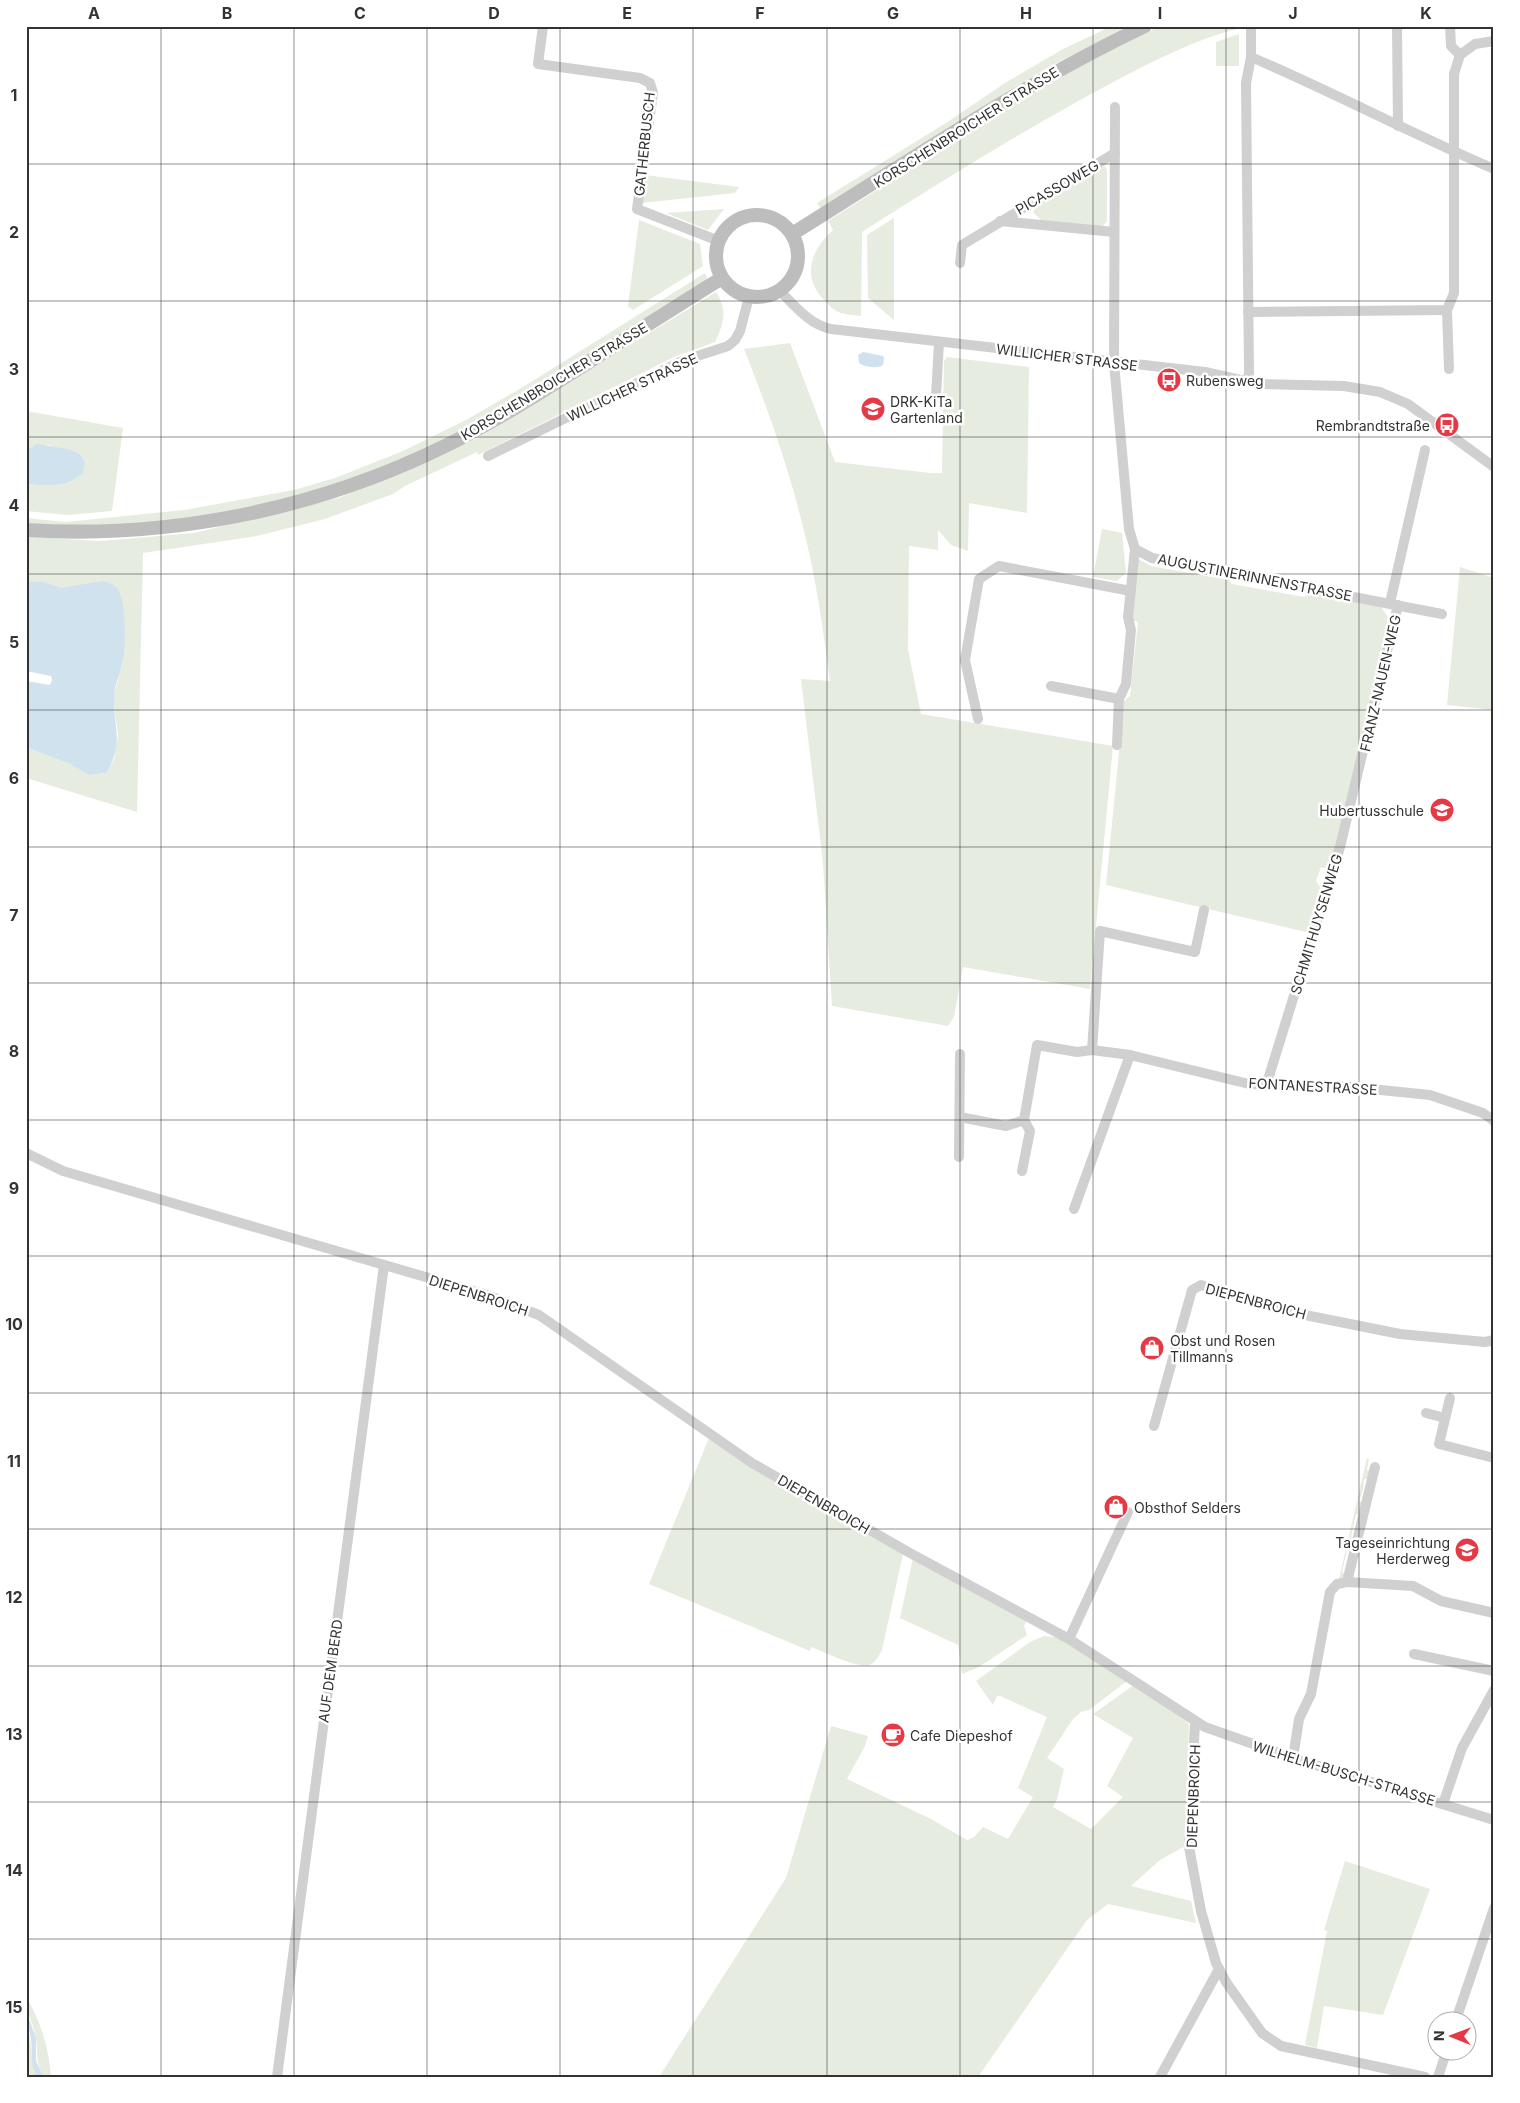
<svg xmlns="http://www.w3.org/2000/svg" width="1520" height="2103" font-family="Inter,sans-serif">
<rect width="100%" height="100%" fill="#fff"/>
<g fill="#e6ecdf">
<path d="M 1112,26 L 1128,26 L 1047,68 L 821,209 L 817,203 L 949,121 L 1005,83 L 1063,49 Z"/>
<path d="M 1161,26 L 1252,26 C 1206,33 1147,64 1106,86 C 1022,131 942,181 862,232 L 861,316 C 855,315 847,315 841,313 C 834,311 828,304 823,299 C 801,275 812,249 833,230 L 828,221 C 937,153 1043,78 1161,26 Z"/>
<path d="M 1239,34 L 1239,66 L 1216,66 L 1216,42 Z"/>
<path d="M 1105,166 L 1107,171 L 1107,221 L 1102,227 L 1042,221 L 1033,212 L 1038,202 L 1099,167 Z"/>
<path d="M 645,175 L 739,187 L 735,193 L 642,203 Z"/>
<path d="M 724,209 L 708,230 L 666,213 Z"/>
<path d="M 894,218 L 894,320 L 868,298 L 867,235 Z"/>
<path d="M 639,220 L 700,244 L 703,266 L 633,310 L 628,306 Z"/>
<path d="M 705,273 L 708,280 C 641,322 575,366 506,405 C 479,421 451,437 423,450 C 349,484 269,507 188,520 C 134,528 80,526 26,524 L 26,518 L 66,522 L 184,510 L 294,490 L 335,478 L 403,451 L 466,420 L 523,387 Z"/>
<path d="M 716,292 C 728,311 724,323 715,342 L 674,357 L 478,455 L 477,452 L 405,486 L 393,494 L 325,519 L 257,536 L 143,553 L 137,812 L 26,778 L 26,747 L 70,764 L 89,775 L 106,773 L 114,759 L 118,735 L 113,697 L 123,663 L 102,581 L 61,589 L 44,582 L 26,582 L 26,537 L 100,541 L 194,533 L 341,497 L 478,438 Z"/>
<path d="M 790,343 L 835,462 L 930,473 L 942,473 L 944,361 L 947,357 L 1029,367 L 1027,513 L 969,503 L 968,551 L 951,545 L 938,530 L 938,550 L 909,546 L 908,649 L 921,714 L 1113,746 L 1090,989 L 963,967 L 954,1017 L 948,1026 L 832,1006 L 823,863 L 801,679 L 830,681 C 823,629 816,577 803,527 C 788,465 767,407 744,349 Z"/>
<path d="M 26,411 L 123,428 L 112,511 L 67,515 L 26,511 L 26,481 L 29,484 C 51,486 65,488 83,473 L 85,462 L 80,454 L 48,445 L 26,451 Z"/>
<path d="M 1102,529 L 1122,533 L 1126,573 L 1117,581 L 1093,577 Z"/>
<path d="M 1137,558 L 1151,566 L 1229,580 L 1232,584 L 1304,597 L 1309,594 L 1381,607 L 1389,619 L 1337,848 L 1330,870 L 1321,867 L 1316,881 L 1323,892 L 1310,933 L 1106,885 L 1124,701 L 1130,696 L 1138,622 L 1131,620 Z"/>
<path d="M 1460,567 L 1494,578 L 1494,710 L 1447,705 Z"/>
<path d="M 709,1438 C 771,1481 837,1519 903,1554 L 882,1650 C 879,1656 875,1663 869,1665 C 855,1668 825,1652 811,1647 L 810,1651 L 649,1584 Z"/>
<path d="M 1367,1458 L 1369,1459 L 1367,1470 L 1370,1471 L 1368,1479 L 1364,1479 L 1363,1490 L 1359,1501 L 1362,1502 L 1359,1515 L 1356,1514 L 1351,1537 L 1354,1538 L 1351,1551 L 1347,1550 L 1342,1572 L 1345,1574 L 1344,1577 L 1339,1579 Z"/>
<path d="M 913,1558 L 1027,1620 L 1024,1626 L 1027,1635 L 979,1667 L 962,1674 L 958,1645 L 900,1618 Z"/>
<path d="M 1044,1636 L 1061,1638 L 1127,1681 L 1089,1710 L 1081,1712 L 1073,1719 L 1047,1758 L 1064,1769 L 1057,1799 L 1053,1807 L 1091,1829 L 1123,1797 L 1107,1786 L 1133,1738 L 1093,1714 L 1134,1685 L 1184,1719 L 1189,1724 L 1185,1846 L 1160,1860 L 1131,1886 L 1191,1901 L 1196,1923 L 1108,1904 L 1087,1920 L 978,2077 L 659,2077 L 786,1878 L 831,1726 L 868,1736 L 865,1746 L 847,1779 L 931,1819 L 967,1840 L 974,1837 L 983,1827 L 1008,1839 L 1033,1797 L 1018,1788 L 1047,1717 L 1000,1696 L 997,1696 L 993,1705 L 976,1681 L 1030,1642 Z"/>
<path d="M 1345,1861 L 1430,1889 L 1383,2015 L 1324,2006 L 1317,2048 L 1305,2045 L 1327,1931 L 1324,1930 Z"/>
<path d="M 26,1997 C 41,2021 49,2049 51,2077 L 44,2077 C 34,2057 39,2058 36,2039 C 34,2023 26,2014 26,1997 Z"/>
<path d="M 26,2025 C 34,2043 28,2057 37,2077 L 26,2077 Z"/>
</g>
<g fill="#cfe2ee">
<path d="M 863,352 L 883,356 L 884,358 L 883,365 C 877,369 864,367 859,363 L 858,355 Z"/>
<path d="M 37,444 L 68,449 L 80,454 L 85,462 L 83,473 C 65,488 51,486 28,484 L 26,481 L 26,451 Z"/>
<path d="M 102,581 C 110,583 117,585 120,593 C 126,609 126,649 122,665 C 120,676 113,688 114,699 C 114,729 124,744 106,773 L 89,775 L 70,764 L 26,747 L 26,681 L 50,685 L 52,680 L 51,676 L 26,671 L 26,582 L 44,582 L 61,588 Z"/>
<path d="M 26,2010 L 36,2038 L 36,2061 L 44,2077 L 37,2077 C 28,2059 34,2050 30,2034 C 28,2025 26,2019 26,2010 Z"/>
</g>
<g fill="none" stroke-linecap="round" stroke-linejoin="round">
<g stroke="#d0d0d0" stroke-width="10">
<path d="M 543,26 L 538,64 L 640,78 L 650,83 L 653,93 L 637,209 L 719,241"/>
<path d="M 1397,26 L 1398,126"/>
<path d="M 1450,26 L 1451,46 L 1460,55"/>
<path d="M 1251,57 C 1333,92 1412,134 1494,169"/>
<path d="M 1115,107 L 1114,363 L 1129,529 L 1135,549 L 1152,558 L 1442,614"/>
<path d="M 1000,221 L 1114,232"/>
<path d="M 960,263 L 962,245 L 1115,153"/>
<path d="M 780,291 C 795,306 810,325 831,329 L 1205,372 L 1259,384 L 1344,386 L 1380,392 L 1408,404 L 1494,467"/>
<path d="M 1447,310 L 1449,369"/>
<path d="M 1248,312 L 1447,310 L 1454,293 L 1454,74 L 1460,55 L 1475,44 L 1494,41"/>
<path d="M 1247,382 L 1249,373 L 1246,83 L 1251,57 L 1251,30"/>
<path d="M 936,396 L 939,342"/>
<path d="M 488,456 L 682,361 L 728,346 L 735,340 L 740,331 L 749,297"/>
<path d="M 1390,603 L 1425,450"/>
<path d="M 1051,686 L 1119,699"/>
<path d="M 978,719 L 965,660 L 979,579 L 999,566 L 1131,591"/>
<path d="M 1117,745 L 1119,699 L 1126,684 L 1131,630 L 1128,617 L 1135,549"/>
<path d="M 1092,1050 L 1100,931 L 1195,952 L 1204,910"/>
<path d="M 1266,1086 L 1340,847 L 1398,605"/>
<path d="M 960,1117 L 1006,1126 L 1024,1120 L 1037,1045 L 1077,1052 L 1092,1050 L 1130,1055"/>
<path d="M 26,1153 L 63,1171 L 487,1295 L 539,1315 L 752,1463 L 910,1553 L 1069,1639 L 1205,1727 L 1293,1758 L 1494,1820"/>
<path d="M 959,1157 L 960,1054"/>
<path d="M 1022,1171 L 1030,1131 L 1024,1120"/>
<path d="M 1074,1209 L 1130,1055 L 1249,1084 L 1351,1087 L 1430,1095 L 1483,1113 L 1494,1121"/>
<path d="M 1450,1398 L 1439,1444 L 1494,1458"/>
<path d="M 1426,1413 L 1445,1418"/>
<path d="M 1154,1426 L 1192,1290 L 1201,1285 L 1300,1314 L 1400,1334 L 1485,1342 L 1494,1340"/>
<path d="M 1347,1582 L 1413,1586 L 1441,1601 L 1494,1613"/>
<path d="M 1069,1639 L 1128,1512"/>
<path d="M 1414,1654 L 1494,1671"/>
<path d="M 1195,1722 L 1189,1847 L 1201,1911 L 1216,1963 L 1226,1982 L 1262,2033 L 1281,2046 L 1425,2077"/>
<path d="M 1293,1758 L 1299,1719 L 1311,1694 L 1330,1592 L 1337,1584 L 1347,1582 L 1375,1467"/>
<path d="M 1443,1804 L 1462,1748 L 1494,1690"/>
<path d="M 1456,2020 L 1494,1908"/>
<path d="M 277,2077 L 384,1265"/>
<path d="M 1160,2077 L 1219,1969"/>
<path d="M 1438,2077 L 1447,2050"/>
</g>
<g stroke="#bdbdbd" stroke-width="14">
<circle cx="757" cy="256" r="41"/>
<path d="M 792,234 C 908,162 1021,85 1145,26"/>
<path d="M 26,530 C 169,539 314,510 443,447 C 491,424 536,395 581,367 C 628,337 675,307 722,278"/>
</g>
</g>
<path fill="none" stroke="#333" stroke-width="1" stroke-opacity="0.55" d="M 161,26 L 161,2077M 294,26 L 294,2077M 427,26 L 427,2077M 560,26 L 560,2077M 693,26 L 693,2077M 827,26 L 827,2077M 960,26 L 960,2077M 1093,26 L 1093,2077M 1226,26 L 1226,2077M 1359,26 L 1359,2077M 26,164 L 1494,164M 26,301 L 1494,301M 26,437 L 1494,437M 26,574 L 1494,574M 26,710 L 1494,710M 26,847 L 1494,847M 26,983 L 1494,983M 26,1120 L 1494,1120M 26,1256 L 1494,1256M 26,1393 L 1494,1393M 26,1529 L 1494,1529M 26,1666 L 1494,1666M 26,1802 L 1494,1802M 26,1939 L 1494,1939"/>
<defs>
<symbol id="bus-disc" viewBox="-11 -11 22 22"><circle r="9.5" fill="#e63946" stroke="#fff"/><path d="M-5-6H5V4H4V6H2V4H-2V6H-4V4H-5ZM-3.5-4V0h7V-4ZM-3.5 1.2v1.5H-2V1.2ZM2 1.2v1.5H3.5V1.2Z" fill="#fff"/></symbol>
<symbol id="school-disc" viewBox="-11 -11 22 22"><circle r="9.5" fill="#e63946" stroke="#fff"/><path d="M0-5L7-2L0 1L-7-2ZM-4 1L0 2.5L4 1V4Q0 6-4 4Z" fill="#fff"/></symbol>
<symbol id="shop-disc" viewBox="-11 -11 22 22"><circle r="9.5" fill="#e63946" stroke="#fff"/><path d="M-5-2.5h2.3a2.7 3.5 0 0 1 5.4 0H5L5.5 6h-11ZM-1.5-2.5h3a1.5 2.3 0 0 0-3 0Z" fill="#fff"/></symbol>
<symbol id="cafe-disc" viewBox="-11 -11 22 22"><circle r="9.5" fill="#e63946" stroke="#fff"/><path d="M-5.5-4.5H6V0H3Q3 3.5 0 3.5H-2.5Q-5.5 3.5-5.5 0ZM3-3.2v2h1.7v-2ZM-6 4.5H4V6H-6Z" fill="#fff"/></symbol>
</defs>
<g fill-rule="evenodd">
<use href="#bus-disc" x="1155" y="366" width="28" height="28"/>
<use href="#school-disc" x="859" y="395" width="28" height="28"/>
<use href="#bus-disc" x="1433" y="411" width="28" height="28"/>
<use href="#school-disc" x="1428" y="796" width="28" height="28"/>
<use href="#shop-disc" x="1138" y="1334" width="28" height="28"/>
<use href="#shop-disc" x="1102" y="1493" width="28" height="28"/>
<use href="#school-disc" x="1453" y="1536" width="28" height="28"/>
<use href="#cafe-disc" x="879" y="1721" width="28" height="28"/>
</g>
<g text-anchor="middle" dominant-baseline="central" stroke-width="5" stroke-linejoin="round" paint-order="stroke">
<g font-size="14" fill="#333" stroke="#fff">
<text transform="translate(966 127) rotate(-32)">KORSCHENBROICHER STRASSE</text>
<text transform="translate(644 144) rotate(-84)">GATHERBUSCH</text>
<text transform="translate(1057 187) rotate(-30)">PICASSOWEG</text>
<text transform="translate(1067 357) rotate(7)">WILLICHER STRASSE</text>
<text transform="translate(554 381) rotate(-31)">KORSCHENBROICHER STRASSE</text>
<text transform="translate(632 387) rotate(-25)">WILLICHER STRASSE</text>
<text transform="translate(1255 577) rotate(11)">AUGUSTINERINNENSTRASSE</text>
<text transform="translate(1380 683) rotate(-77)">FRANZ-NAUEN-WEG</text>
<text transform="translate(1316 924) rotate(-73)">SCHMITHUYSENWEG</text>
<text transform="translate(1313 1086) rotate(3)">FONTANESTRASSE</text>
<text transform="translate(479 1295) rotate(18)">DIEPENBROICH</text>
<text transform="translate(1256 1301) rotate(15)">DIEPENBROICH</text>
<text transform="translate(824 1504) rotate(30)">DIEPENBROICH</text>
<text transform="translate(330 1671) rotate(-82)">AUF DEM BERD</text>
<text transform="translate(1344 1773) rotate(17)">WILHELM-BUSCH-STRASSE</text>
<text transform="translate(1193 1796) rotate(-88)">DIEPENBROICH</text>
</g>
<g font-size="14" fill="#333" stroke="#fff" text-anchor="start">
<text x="1186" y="380">Rubensweg</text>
<text x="890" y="401">DRK-KiTa<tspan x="890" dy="16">Gartenland</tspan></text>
<text x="1430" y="425" text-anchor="end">Rembrandtstraße</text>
<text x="1424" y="810" text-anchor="end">Hubertusschule</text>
<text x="1170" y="1340">Obst und Rosen<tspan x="1170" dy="16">Tillmanns</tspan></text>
<text x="1134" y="1507">Obsthof Selders</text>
<text x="1450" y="1542" text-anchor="end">Tageseinrichtung<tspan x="1450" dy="16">Herderweg</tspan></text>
<text x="910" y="1735">Cafe Diepeshof</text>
</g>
</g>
<rect width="1520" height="2103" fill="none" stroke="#ffffff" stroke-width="55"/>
<g transform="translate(1452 2036) rotate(271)"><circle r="24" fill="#ffffff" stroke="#adadad"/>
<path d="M0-4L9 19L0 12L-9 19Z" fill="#e63946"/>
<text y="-8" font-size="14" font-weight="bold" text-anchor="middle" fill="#333333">N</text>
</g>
<rect x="28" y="28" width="1464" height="2048" fill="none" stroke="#333" stroke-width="2"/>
<g font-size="16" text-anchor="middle" font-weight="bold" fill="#333">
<text x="94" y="19">A</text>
<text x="227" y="19">B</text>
<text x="360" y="19">C</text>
<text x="494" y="19">D</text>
<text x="627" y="19">E</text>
<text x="760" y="19">F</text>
<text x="893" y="19">G</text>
<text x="1026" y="19">H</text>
<text x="1160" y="19">I</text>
<text x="1293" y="19">J</text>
<text x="1426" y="19">K</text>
<text x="14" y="101">1</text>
<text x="14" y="238">2</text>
<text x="14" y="375">3</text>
<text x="14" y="511">4</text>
<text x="14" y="648">5</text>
<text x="14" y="784">6</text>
<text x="14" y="921">7</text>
<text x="14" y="1057">8</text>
<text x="14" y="1194">9</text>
<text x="14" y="1330">10</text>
<text x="14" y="1467">11</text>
<text x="14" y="1603">12</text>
<text x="14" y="1740">13</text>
<text x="14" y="1876">14</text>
<text x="14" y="2013">15</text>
</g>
</svg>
